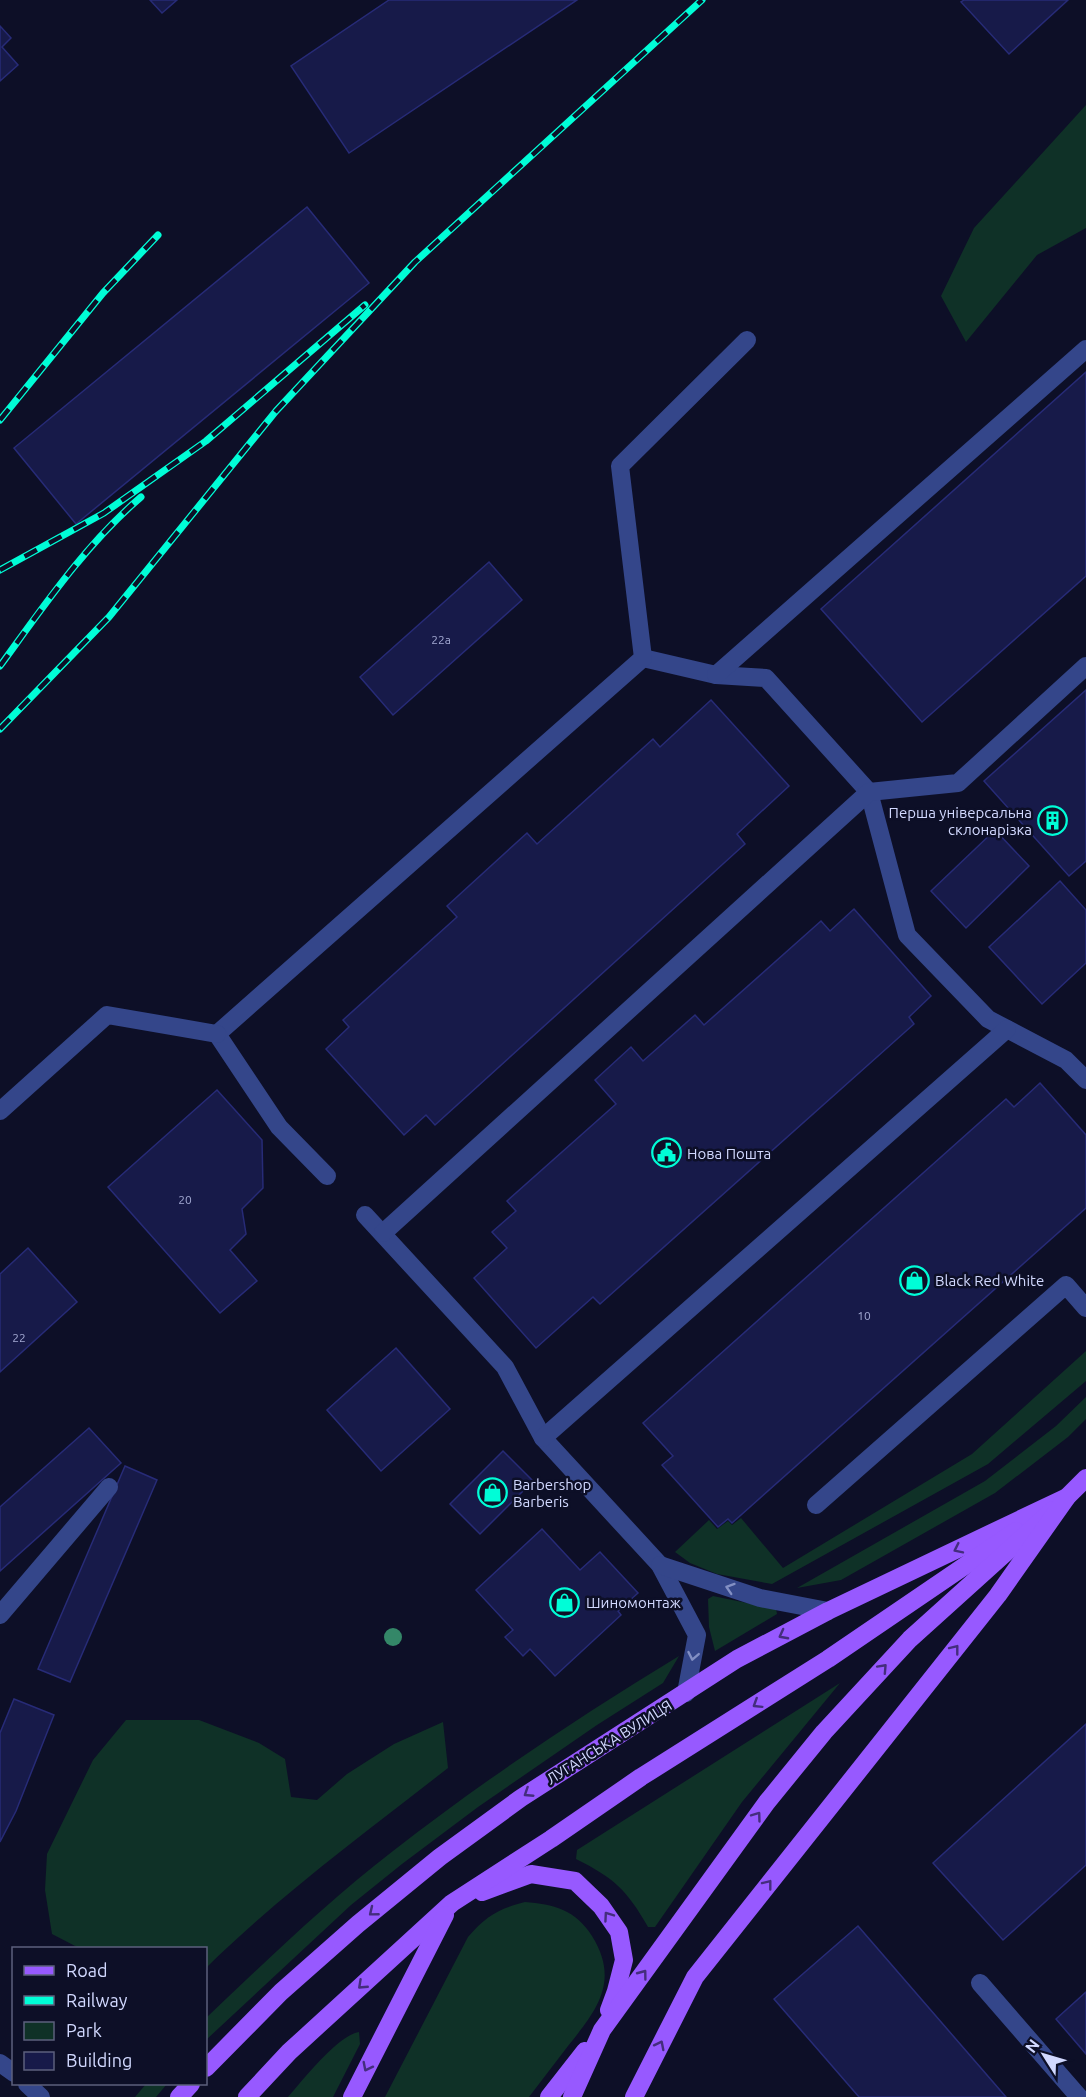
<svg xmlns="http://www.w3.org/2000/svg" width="1086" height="2097" font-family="Ubuntu,sans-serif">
<rect width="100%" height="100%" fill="#0d0f27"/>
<g fill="#0f3127">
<path d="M 1086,105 L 1086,228 L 1037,255 L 966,342 L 941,296 L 974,228 Z"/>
<path d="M 1086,1351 L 1086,1381 L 988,1464 L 772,1584 L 717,1574 L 690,1563 L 675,1552 L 709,1520 L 717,1529 L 728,1521 L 732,1525 L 741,1518 L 783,1568 L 972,1454 Z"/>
<path d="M 1086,1397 L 1086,1419 L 1068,1437 L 995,1493 L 841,1580 L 797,1588 L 985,1481 L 1056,1426 Z"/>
<path d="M 713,1596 L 776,1609 L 777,1614 L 715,1651 L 709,1627 L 708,1599 Z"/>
<path d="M 679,1656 L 663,1683 L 597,1725 L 478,1807 L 402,1864 L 351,1905 L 206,2040 L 206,2018 C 266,1961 327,1902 393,1851 C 484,1780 580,1716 679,1656 Z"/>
<path d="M 840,1683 L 742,1802 L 655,1927 L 648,1927 C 627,1890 614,1878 576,1859 L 577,1850 Z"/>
<path d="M 126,1720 L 199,1720 L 259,1743 L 285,1759 L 291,1797 L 317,1800 L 347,1774 L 394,1744 L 443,1722 L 448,1768 C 366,1832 280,1895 206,1968 L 206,1948 L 79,1948 L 52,1934 L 45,1890 L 47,1854 L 93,1760 Z"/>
<path d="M 525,1902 C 553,1904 576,1910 592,1936 C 620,1981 597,2010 568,2046 C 555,2063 542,2080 529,2097 L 385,2097 L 468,1937 C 486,1916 498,1909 525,1902 Z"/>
<path d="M 359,2032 L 360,2044 L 333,2097 L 288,2097 C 303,2080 338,2035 359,2032 Z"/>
<path d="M 146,2084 L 167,2084 L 156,2097 L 135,2097 Z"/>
</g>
<g fill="#171a49" stroke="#272b77" stroke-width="1.5">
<path d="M 150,0 L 177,0 L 162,13 Z"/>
<path d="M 389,0 L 577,0 L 349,153 L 291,66 Z"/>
<path d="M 964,0 L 1068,0 L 1009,54 L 961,2 Z"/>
<path d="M 0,26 L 11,38 L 2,47 L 18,65 L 0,81 Z"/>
<path d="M 307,207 L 369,283 L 76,524 L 14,448 Z"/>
<path d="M 1086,372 L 1086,576 L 922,722 L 821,609 Z"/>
<path d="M 489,562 L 522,600 L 393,715 L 360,677 Z"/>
<path d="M 1086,690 L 1086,861 L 1069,876 L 984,781 Z"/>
<path d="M 711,700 L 789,786 L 737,834 L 745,844 L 435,1125 L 426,1115 L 404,1135 L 326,1049 L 349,1027 L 343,1020 L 457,917 L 447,906 L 527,833 L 537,844 L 653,739 L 660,747 Z"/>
<path d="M 995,830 L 1029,866 L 966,928 L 931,891 Z"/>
<path d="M 1060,881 L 1086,910 L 1086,963 L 1042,1004 L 989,947 Z"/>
<path d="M 854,909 L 931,996 L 909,1017 L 914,1024 L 600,1304 L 593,1297 L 536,1348 L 474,1278 L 507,1248 L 492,1232 L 516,1211 L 507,1201 L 616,1104 L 595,1080 L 631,1047 L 643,1061 L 695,1015 L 704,1025 L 821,921 L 830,931 Z"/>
<path d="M 1040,1083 L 1086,1135 L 1086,1208 L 732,1523 L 728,1519 L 718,1527 L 662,1465 L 673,1456 L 643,1423 L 1006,1099 L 1014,1107 Z"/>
<path d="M 217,1090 L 262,1140 L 263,1188 L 242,1209 L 246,1234 L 230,1250 L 257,1281 L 220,1313 L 108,1187 Z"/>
<path d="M 28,1248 L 77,1302 L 0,1372 L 0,1274 Z"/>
<path d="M 396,1348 L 450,1409 L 381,1471 L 327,1410 Z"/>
<path d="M 89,1428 L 121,1463 L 0,1571 L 0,1507 Z"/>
<path d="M 503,1451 L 533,1481 L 480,1534 L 450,1504 Z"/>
<path d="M 125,1466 L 157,1480 L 70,1682 L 38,1669 Z"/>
<path d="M 542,1529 L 580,1570 L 600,1552 L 638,1593 L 618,1611 L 621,1615 L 555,1676 L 530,1649 L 523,1656 L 505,1637 L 513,1630 L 476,1590 Z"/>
<path d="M 14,1699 L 54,1715 L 16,1811 L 0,1842 L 0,1733 Z"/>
<path d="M 1086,1724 L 1086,1865 L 1003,1940 L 933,1863 Z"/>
<path d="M 858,1926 L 1006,2097 L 859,2097 L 774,1999 Z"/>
<path d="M 1086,1992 L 1086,2054 L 1056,2019 Z"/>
</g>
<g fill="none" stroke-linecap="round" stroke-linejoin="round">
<g stroke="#34468a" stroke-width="18">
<path d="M 643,658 L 716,675 L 766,678 L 869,792 L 907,935 L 988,1019 L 1066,1060 L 1086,1080"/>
<path d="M 716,675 L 1086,349"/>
<path d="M 217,1034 L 643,658 L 620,466 L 747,340"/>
<path d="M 217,1034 L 279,1127 L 327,1176"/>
<path d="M 0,1111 L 107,1015 L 217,1034"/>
<path d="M 365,1215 L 505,1367 L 543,1438 L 660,1565 L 697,1635 L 686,1693"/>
<path d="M 383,1233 L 869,792 L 958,783 L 1086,666"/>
<path d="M 543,1438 L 1007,1029"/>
<path d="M 816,1505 L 1066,1285 L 1086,1308"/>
<path d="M 660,1565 L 760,1598 L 828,1611"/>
<path d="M 0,1615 L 109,1487"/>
<path d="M 980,1983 L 1079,2097"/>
<path d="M 0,2063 L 14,2073"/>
<path d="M 27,2084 L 41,2097"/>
</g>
<g stroke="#9759ff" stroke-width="18">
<path d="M 482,1892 L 531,1874 L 575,1881 L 601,1906 L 619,1932 L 624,1960 L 616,1991 L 609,2010"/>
<path d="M 206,2068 L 281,1992 L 358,1924 L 440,1857 L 521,1798 L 737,1659 L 828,1611 L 1067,1497"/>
<path d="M 179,2097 L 191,2084"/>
<path d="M 247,2097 L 289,2052 L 452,1903 L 551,1839 L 641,1777 L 828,1659 L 1016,1531"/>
<path d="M 352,2097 L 445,1915"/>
<path d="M 549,2097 L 585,2051"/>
<path d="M 572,2097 L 602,2030 L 767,1802 L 824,1732 L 910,1639 L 1053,1510"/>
<path d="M 634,2097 L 695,1977 L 998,1595 L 1067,1497 L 1086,1478"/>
</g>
<defs>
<g id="rail">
<path d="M 0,420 L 103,293 L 158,235"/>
<path d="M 0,570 L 104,513 L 206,441 L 365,305"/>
<path d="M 0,666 C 43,607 85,545 141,497"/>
<path d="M 0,729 L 109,617 L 276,411 L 415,262 L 702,0"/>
</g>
</defs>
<use href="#rail" stroke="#00fdd7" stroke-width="7"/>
<use href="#rail" stroke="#0d0f27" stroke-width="4.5" stroke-dasharray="14" stroke-linecap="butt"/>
</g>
<circle fill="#348768" cx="393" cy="1637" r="9"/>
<defs><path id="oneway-chevron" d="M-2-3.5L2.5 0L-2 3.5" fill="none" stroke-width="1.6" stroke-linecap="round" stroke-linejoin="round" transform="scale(1.5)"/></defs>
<g stroke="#442d7d">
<use href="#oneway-chevron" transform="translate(958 1549) rotate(154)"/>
<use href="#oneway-chevron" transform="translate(783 1635) rotate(152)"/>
<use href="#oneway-chevron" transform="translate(955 1649) rotate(-52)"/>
<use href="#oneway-chevron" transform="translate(883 1668) rotate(-47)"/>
<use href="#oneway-chevron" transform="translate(757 1704) rotate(148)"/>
<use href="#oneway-chevron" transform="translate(528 1793) rotate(147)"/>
<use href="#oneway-chevron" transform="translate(757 1816) rotate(-54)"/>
<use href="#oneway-chevron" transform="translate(768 1884) rotate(-52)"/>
<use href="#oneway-chevron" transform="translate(373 1912) rotate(141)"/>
<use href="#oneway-chevron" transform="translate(608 1916) rotate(-125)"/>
<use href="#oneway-chevron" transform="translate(643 1974) rotate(-53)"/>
<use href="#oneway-chevron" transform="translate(362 1985) rotate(137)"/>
<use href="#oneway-chevron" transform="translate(660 2045) rotate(-63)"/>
<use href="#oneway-chevron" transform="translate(367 2067) rotate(117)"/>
</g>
<g stroke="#8390c4">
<use href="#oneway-chevron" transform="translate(730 1588) rotate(-162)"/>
<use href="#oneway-chevron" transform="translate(693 1656) rotate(101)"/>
</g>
<defs>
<symbol id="building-ring" viewBox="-11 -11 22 22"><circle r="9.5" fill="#0d0f27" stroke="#00fdd7" stroke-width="1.5"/><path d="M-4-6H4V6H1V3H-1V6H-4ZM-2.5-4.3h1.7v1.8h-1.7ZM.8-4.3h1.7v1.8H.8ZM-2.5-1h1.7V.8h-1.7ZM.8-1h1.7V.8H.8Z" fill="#00fdd7"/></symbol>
<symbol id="civic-ring" viewBox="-11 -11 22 22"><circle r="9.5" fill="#0d0f27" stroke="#00fdd7" stroke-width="1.5"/><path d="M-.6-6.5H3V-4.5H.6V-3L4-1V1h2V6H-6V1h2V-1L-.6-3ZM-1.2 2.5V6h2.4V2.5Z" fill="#00fdd7"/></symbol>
<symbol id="shop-ring" viewBox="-11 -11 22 22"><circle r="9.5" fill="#0d0f27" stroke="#00fdd7" stroke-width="1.5"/><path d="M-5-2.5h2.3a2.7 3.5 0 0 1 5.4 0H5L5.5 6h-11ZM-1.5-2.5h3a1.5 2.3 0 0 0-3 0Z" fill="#00fdd7"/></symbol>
</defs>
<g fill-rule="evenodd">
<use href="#building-ring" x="1036" y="804" width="33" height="33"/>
<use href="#civic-ring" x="650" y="1136" width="33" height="33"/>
<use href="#shop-ring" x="898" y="1264" width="33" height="33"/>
<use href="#shop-ring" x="476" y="1476" width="33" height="33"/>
<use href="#shop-ring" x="548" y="1586" width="33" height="33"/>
</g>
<g text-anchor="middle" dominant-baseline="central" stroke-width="5" stroke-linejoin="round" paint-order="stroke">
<g font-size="12" fill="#a3a9d2">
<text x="441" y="639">22а</text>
<text x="185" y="1199">20</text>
<text x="864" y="1315">10</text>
<text x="19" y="1337">22</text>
</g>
<g font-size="15" fill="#d2d9ff" stroke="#0d0f27" text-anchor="start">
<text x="1032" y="812" text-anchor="end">Перша універсальна<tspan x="1032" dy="17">склонарізка</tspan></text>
<text x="687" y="1153">Нова Пошта</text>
<text x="935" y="1280">Black Red White</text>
<text x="513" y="1484">Barbershop<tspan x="513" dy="17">Barberis</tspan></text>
<text x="586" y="1602">Шиномонтаж</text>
</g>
<g font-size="15" fill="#d2d9ff" stroke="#0d0f27">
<text transform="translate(609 1742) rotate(-32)">ЛУГАНСЬКА ВУЛИЦЯ</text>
</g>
</g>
<rect x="12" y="1947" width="195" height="138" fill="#0d0f27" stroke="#5c607d" stroke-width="1.5"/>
<rect x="24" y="1966" width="30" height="9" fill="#9759ff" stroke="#5c607d" stroke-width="1.5"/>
<text x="66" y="1977" font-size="18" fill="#d2d9ff">Road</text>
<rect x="24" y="1996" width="30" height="9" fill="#00fdd7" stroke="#5c607d" stroke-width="1.5"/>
<text x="66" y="2007" font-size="18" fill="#d2d9ff">Railway</text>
<rect x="24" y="2022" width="30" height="18" fill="#0f3127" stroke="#5c607d" stroke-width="1.5"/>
<text x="66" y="2037" font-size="18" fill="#d2d9ff">Park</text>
<rect x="24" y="2052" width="30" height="18" fill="#171a49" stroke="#5c607d" stroke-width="1.5"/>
<text x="66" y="2067" font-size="18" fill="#d2d9ff">Building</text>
<g transform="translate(1044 2055) rotate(307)" stroke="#0d0f27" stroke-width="4.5" paint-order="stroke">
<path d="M0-4.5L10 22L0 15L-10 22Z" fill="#d2d9ff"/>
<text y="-9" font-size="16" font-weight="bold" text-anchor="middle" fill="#d2d9ff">N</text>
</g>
</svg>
